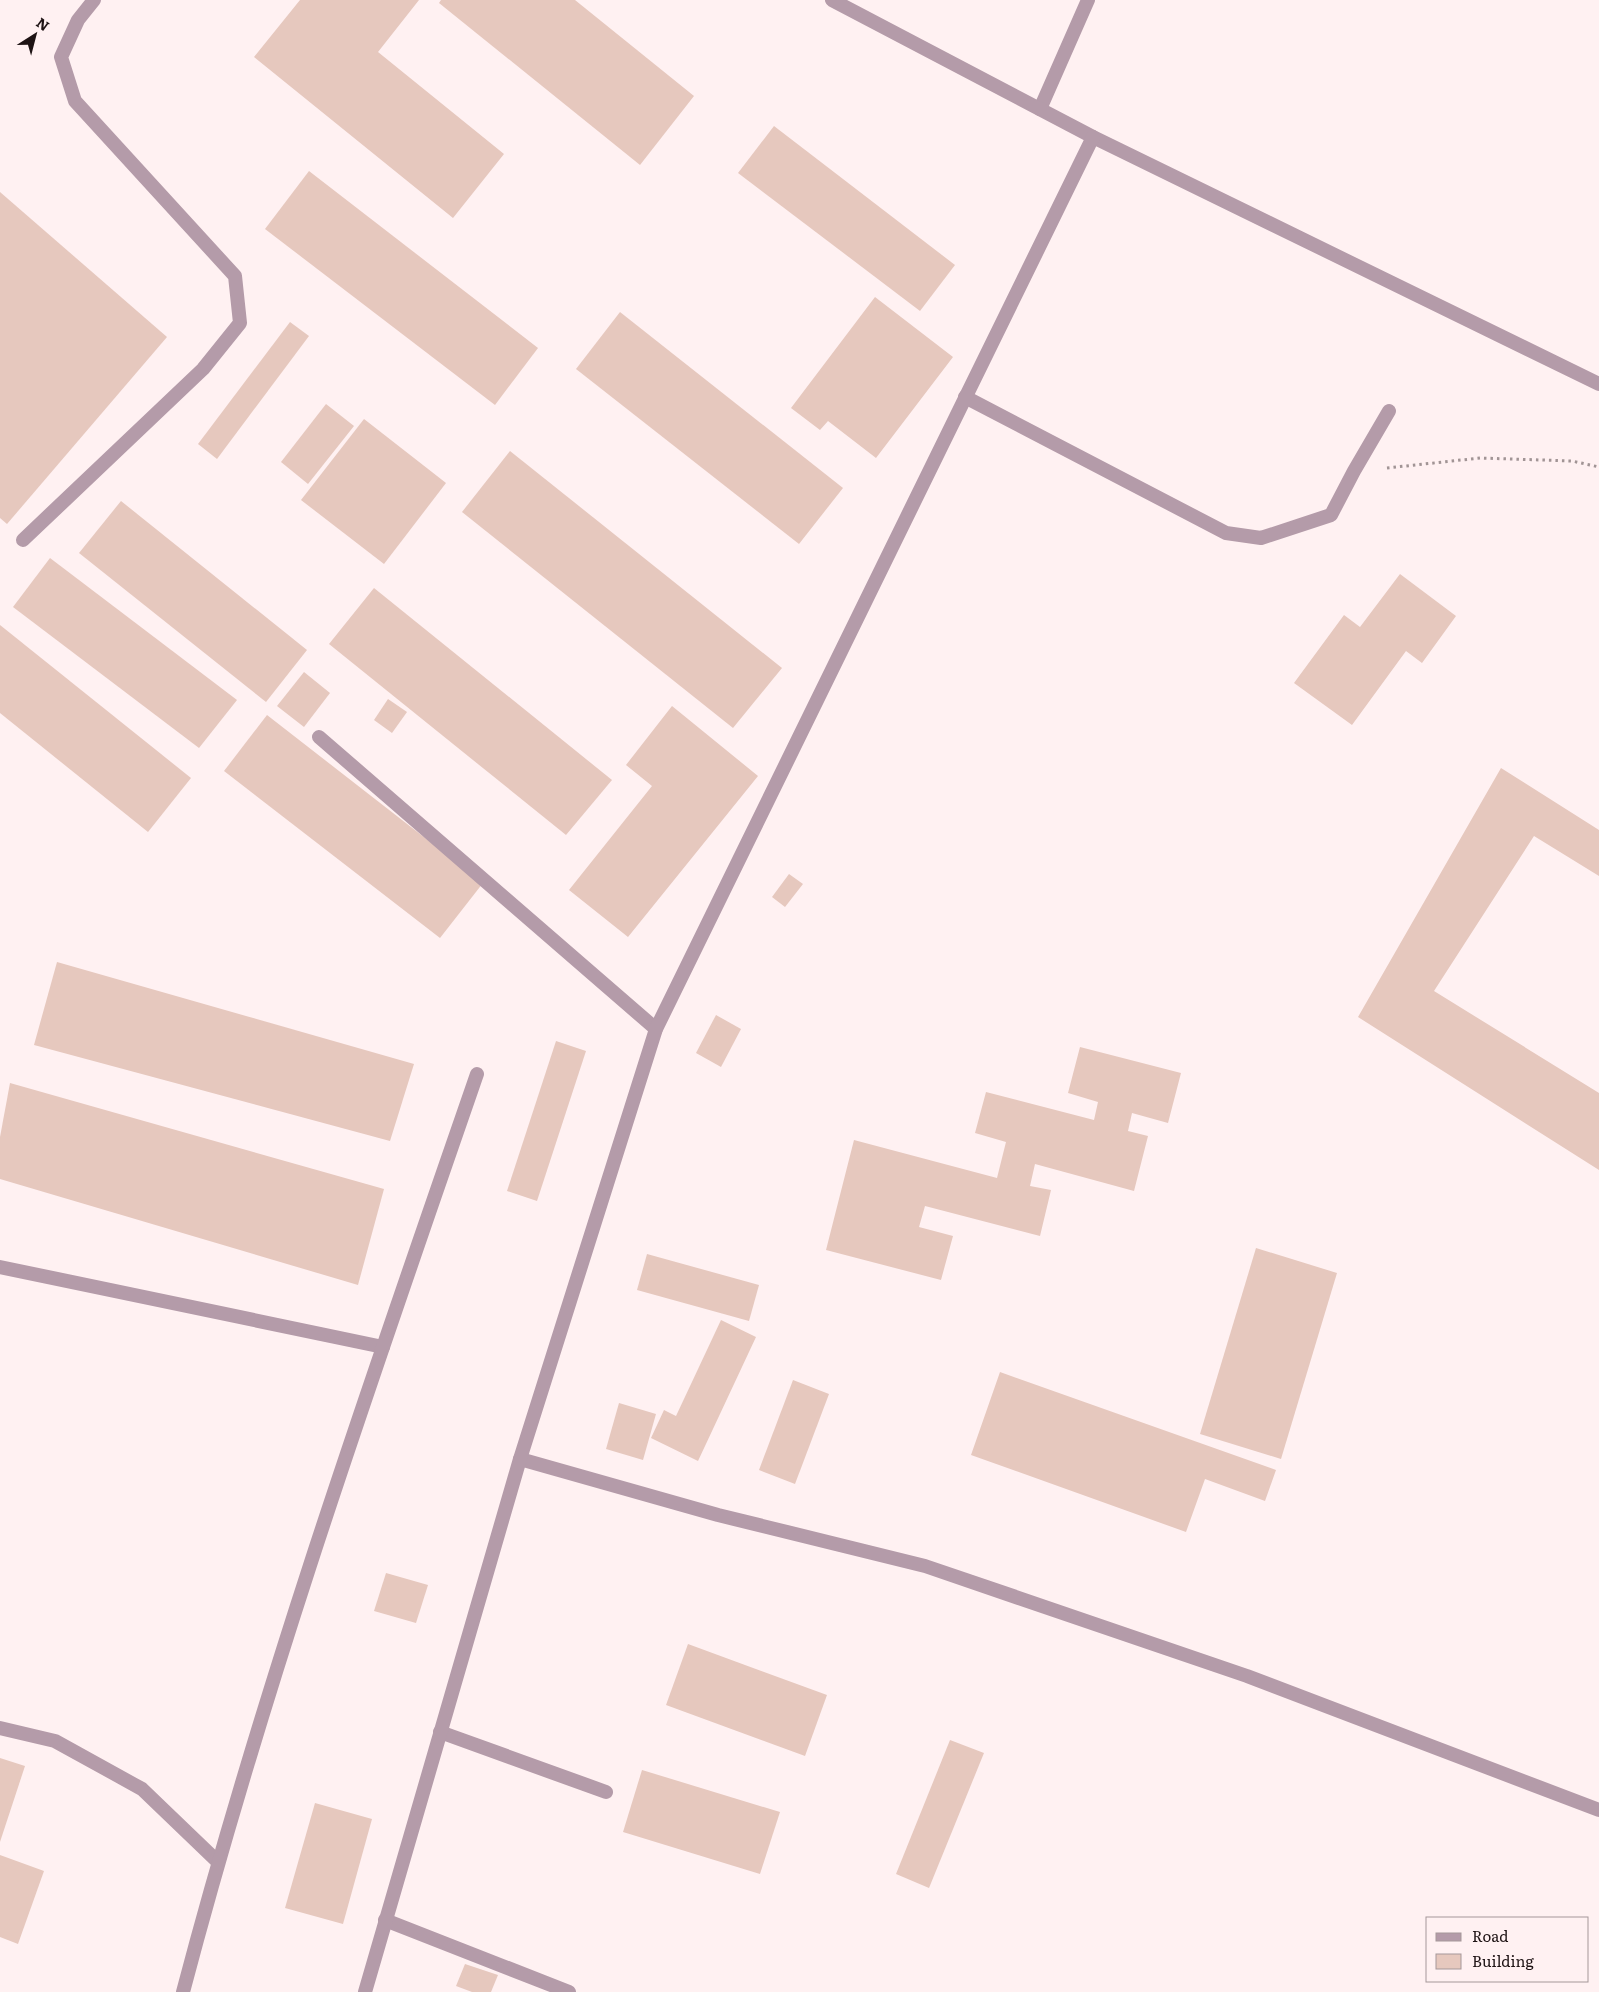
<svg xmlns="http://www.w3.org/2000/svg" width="1599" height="1992" font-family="Literata,serif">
<rect width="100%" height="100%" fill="#fff1f2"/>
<g fill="#e6c8be">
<path d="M 300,0 L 419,0 L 378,52 L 504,154 L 453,218 L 254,57 Z"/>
<path d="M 441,0 L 575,0 L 694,96 L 640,165 L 439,3 Z"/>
<path d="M 774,126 L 955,265 L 920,311 L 738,173 Z"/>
<path d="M 309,171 L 538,348 L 495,405 L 265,229 Z"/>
<path d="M 0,192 L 167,337 L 7,524 L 0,518 Z"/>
<path d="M 875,297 L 953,357 L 876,458 L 828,421 L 820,430 L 791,408 Z"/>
<path d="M 620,312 L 843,488 L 799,544 L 576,369 Z"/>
<path d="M 290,322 L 309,336 L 217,459 L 198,444 Z"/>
<path d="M 326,404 L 354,426 L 308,484 L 281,462 Z"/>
<path d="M 364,419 L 446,483 L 384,564 L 301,500 Z"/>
<path d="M 510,451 L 782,668 L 733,728 L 462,512 Z"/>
<path d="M 121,501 L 307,650 L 266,702 L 79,553 Z"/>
<path d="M 50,558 L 237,700 L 199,748 L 13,607 Z"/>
<path d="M 1400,574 L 1456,616 L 1422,663 L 1406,651 L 1352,725 L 1294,683 L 1344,615 L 1360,627 Z"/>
<path d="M 374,588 L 612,780 L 566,835 L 329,644 Z"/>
<path d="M 0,625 L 191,778 L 148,832 L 0,713 Z"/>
<path d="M 304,672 L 330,693 L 304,727 L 277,706 Z"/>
<path d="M 388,699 L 407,712 L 392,733 L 374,720 Z"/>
<path d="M 672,706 L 758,776 L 628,937 L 569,890 L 652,786 L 626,765 Z"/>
<path d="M 267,715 L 483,883 L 440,938 L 224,771 Z"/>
<path d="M 1501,768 L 1599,830 L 1599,876 L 1534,836 L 1434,991 L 1599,1093 L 1599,1170 L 1358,1017 Z"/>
<path d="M 789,874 L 803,884 L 785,907 L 772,897 Z"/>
<path d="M 57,962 L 414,1064 L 390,1141 L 34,1045 Z"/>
<path d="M 716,1015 L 741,1029 L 721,1067 L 696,1053 Z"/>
<path d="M 556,1041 L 586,1051 L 537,1201 L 507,1191 Z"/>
<path d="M 1080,1047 L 1181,1073 L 1168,1123 L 1132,1113 L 1128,1131 L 1148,1136 L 1134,1191 L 1035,1164 L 1030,1186 L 1051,1190 L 1040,1236 L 925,1206 L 919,1227 L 953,1236 L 941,1280 L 826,1250 L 854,1140 L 997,1178 L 1006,1142 L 975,1133 L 986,1092 L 1094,1120 L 1098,1102 L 1068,1093 Z"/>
<path d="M 10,1083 L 384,1189 L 358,1285 L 0,1179 L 0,1137 Z"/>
<path d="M 1256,1248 L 1337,1273 L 1281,1459 L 1200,1434 Z"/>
<path d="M 647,1254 L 759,1285 L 749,1321 L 637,1290 Z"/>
<path d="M 721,1320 L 756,1337 L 698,1461 L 651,1438 L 664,1410 L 676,1416 Z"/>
<path d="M 1000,1372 L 1276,1470 L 1265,1501 L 1205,1479 L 1186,1532 L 971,1455 Z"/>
<path d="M 793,1380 L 829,1394 L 795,1484 L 759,1470 Z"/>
<path d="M 619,1403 L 656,1414 L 643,1460 L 606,1449 Z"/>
<path d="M 386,1573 L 428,1585 L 416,1623 L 374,1611 Z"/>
<path d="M 688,1644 L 827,1695 L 805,1756 L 666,1705 Z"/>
<path d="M 950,1740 L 984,1753 L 929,1888 L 896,1874 Z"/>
<path d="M 0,1758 L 25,1766 L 0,1842 Z"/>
<path d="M 642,1770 L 780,1812 L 760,1874 L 623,1832 Z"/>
<path d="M 315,1803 L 372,1819 L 343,1924 L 285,1908 Z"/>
<path d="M 0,1855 L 44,1871 L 18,1944 L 0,1937 Z"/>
<path d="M 465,1964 L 498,1975 L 491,1992 L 472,1992 L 456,1986 Z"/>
</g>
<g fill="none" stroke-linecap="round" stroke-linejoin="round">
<path stroke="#a19495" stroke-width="3" stroke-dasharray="2.5 4" stroke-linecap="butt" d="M 1387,468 L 1480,458 L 1572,461 L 1599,467"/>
<g stroke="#b49ba9" stroke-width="14">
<path d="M 1040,109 L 1088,0"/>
<path d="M 965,397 L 1226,533 L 1261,538 L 1331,515 L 1354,471 L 1389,411"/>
<path d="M 440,1732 L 606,1792"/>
</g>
<g stroke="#b49ba9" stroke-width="14">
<path d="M 832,0 L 1093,137 L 1599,384"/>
<path d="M 23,540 L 203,369 L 240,323 L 235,276 L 75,101 L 61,57 L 78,20 L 94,0"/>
<path d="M 319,737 L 656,1029"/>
<path d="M 0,1267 L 383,1347"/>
<path d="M 520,1459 L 718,1515 L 925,1566 L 1247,1676 L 1599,1810"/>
<path d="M 0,1728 L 55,1741 L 142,1789 L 218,1862"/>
<path d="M 385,1920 L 569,1992"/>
<path d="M 183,1992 C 265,1681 372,1378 477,1074"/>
<path d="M 365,1992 L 520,1459 L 656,1029 L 1093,137"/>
</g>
</g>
<rect x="1426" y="1917" width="162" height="65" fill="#fff1f2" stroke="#a59899"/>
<rect x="1436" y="1933" width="25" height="8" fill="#b49ba9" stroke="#a59899"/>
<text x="1472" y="1942" font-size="15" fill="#1e1314">Road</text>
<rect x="1436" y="1954" width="25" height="15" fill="#e6c8be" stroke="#a59899"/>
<text x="1472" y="1967" font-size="15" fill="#1e1314">Building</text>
<g transform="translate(35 35) rotate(36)" stroke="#fff1f2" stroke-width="4" paint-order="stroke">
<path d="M0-4L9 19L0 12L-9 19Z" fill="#1e1314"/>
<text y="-8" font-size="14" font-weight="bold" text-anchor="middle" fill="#1e1314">N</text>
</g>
</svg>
